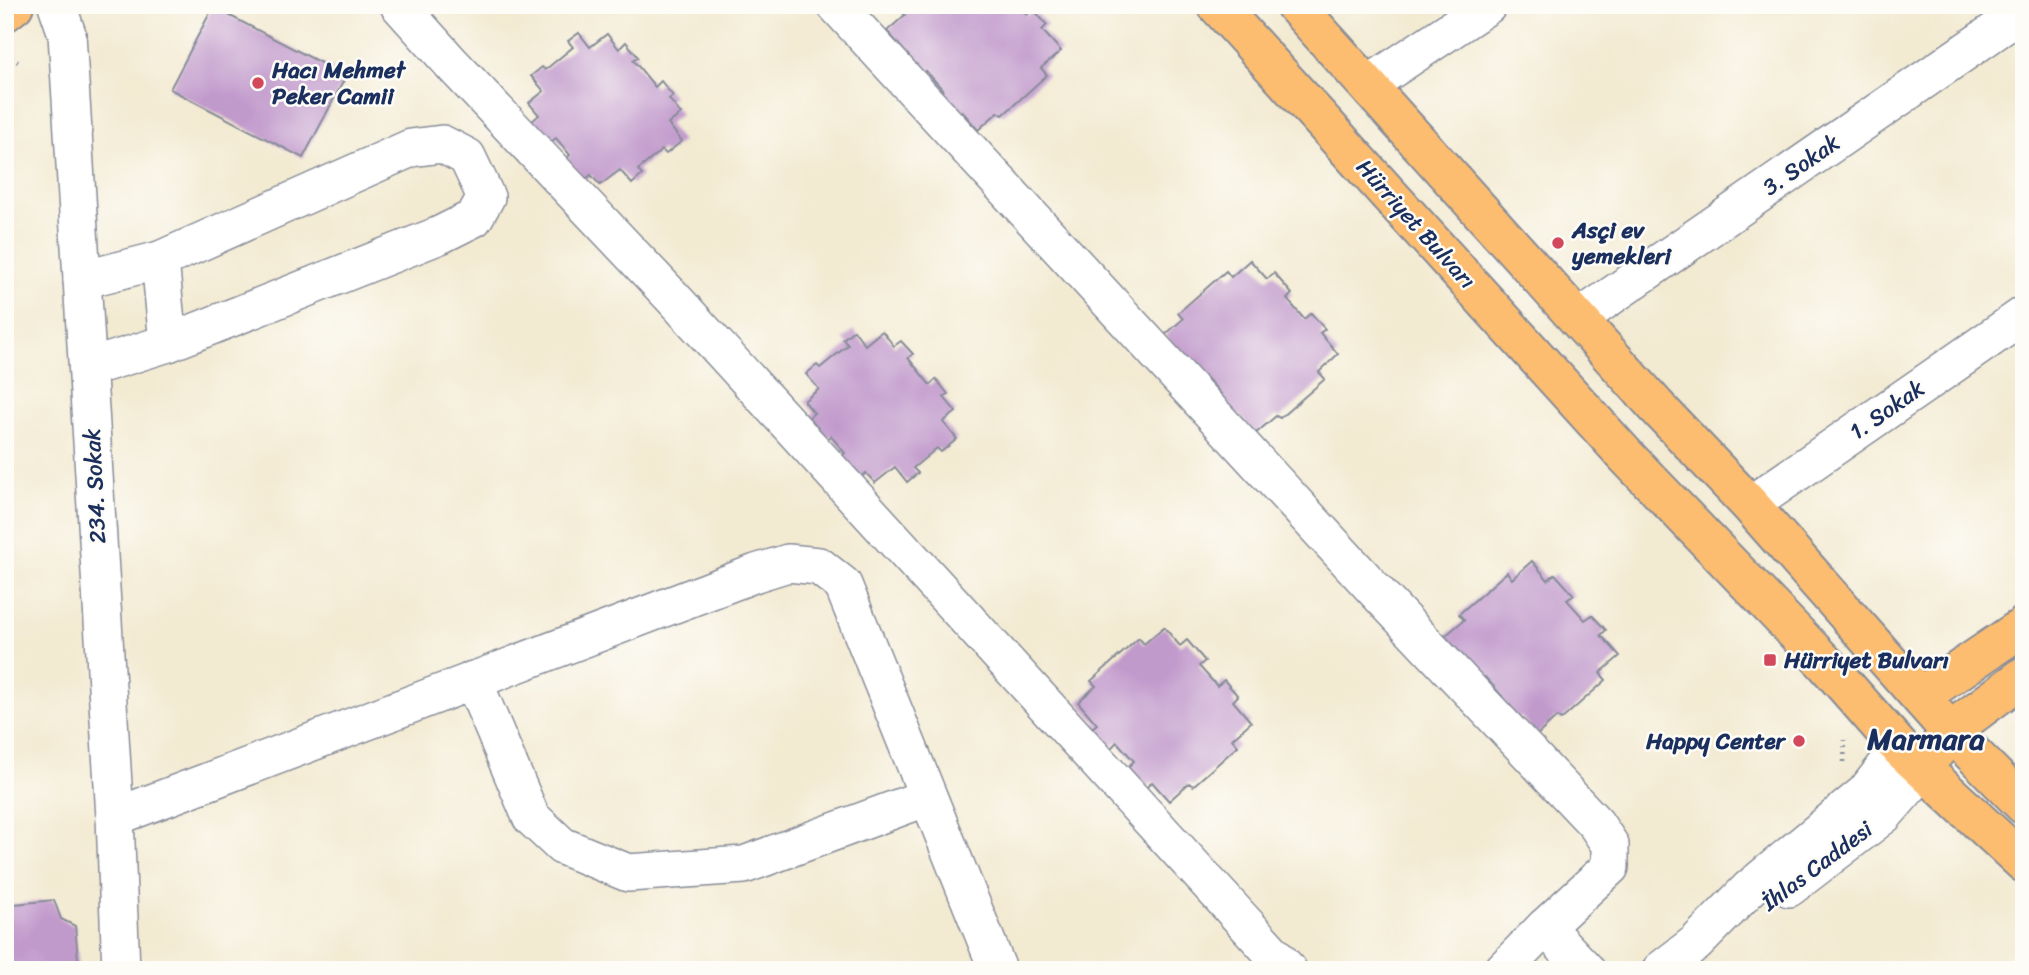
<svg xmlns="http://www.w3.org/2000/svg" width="2029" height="975" font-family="Sriracha,sans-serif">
<rect width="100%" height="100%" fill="#fdfcf7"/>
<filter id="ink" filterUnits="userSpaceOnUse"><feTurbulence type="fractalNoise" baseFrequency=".0143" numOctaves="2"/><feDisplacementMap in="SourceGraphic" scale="14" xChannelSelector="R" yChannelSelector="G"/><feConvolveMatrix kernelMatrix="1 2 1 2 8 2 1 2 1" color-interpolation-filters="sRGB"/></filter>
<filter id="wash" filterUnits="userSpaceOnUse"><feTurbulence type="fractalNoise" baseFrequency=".00686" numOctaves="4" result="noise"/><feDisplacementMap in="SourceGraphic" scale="28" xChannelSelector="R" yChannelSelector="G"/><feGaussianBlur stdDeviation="1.57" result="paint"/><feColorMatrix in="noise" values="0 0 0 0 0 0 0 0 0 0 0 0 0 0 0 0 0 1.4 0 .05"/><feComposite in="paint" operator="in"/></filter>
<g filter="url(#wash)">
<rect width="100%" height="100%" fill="#f3ead2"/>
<g id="blocks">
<g fill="#c19acc">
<path d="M 905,5 L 1018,5 L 1027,15 L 1033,9 L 1047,25 L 1042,30 L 1061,51 L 1041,68 L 1047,75 L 1003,115 L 998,112 L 978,130 L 962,111 L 955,116 L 937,96 L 943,90 L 926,71 L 919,77 L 902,57 L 906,53 L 887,31 L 905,15 L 900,10 Z"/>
<path d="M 213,7 L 346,76 L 303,158 L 170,89 Z"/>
<path d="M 579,33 L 590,47 L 607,34 L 619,49 L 626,42 L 638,57 L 633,60 L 655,87 L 661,81 L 673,96 L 669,99 L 681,114 L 668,124 L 682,141 L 666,154 L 662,150 L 638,170 L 642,175 L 632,184 L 620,170 L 600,185 L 591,175 L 584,181 L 566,159 L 570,155 L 556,138 L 548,144 L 530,123 L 539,115 L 529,103 L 544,91 L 531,76 L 542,67 L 545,70 L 573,47 L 568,41 Z"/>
<path d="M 1250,260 L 1267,279 L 1274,273 L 1292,294 L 1287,299 L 1304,319 L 1311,313 L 1325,329 L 1320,333 L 1338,354 L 1319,372 L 1325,379 L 1280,418 L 1276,416 L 1255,434 L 1239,415 L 1233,420 L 1215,400 L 1221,394 L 1204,375 L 1197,381 L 1165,335 L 1183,319 L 1178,313 L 1226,271 L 1231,277 Z"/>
<path d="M 854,330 L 865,345 L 882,331 L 894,346 L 901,341 L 913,354 L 908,358 L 930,385 L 936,379 L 948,394 L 944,397 L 956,412 L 943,422 L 957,439 L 941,452 L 937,448 L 913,468 L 918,473 L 907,482 L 895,467 L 875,483 L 866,473 L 859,479 L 841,457 L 845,453 L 831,436 L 823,442 L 805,421 L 814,413 L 804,401 L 819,389 L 806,374 L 817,365 L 820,368 L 848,345 L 843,339 Z"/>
<path d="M 1532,561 L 1548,580 L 1555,574 L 1574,595 L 1567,600 L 1585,620 L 1592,615 L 1606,630 L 1601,635 L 1620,656 L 1600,673 L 1606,680 L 1561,720 L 1557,717 L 1537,735 L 1520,716 L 1514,722 L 1496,701 L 1502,696 L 1485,677 L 1478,682 L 1460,662 L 1465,658 L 1445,636 L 1464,620 L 1459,614 L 1507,572 L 1512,579 Z"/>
<path d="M 1164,627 L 1180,646 L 1187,640 L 1205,661 L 1199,666 L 1217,686 L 1224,680 L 1238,696 L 1233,701 L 1251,722 L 1232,739 L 1238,746 L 1193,786 L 1189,783 L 1169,801 L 1152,782 L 1146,788 L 1128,767 L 1134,761 L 1117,742 L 1110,749 L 1092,728 L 1097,724 L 1078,702 L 1096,686 L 1091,681 L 1139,638 L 1144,644 Z"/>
<path d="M 54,900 L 61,919 L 75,926 L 79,970 L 5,970 L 5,905 Z"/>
</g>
</g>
</g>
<g filter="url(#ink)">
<use href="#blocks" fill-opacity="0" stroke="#878c98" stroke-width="2"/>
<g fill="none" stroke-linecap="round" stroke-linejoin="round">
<defs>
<g id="minor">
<path d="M 57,5 L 67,34 L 115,817 L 121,970"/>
<path d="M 399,5 L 452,64 L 675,300 L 1288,970"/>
<path d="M 836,5 L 1374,589 L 1596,824 L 1610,845 L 1610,867 L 1545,927 L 1503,970"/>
<path d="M 1368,85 L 1488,5"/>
<path d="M 160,260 L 168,343"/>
<path d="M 82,280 L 160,260 L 411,148 L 442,144 L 467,157 L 486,197 L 474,218 L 440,235 L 168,343 L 88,368"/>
<path d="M 1578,319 L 2024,11"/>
<path d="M 1750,505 L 2024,315"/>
<path d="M 473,680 L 531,817 L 562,846 L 628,873 L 744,865 L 928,797"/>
<path d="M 115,817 L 756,573 L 788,563 L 819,566 L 843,585 L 998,970"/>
<path d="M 1789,888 L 1884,815 L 1924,769"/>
<path d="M 1545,927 L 1586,970"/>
<path d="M 1661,970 L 1696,943 L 1750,888 L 1865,793 L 1900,748"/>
</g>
<g id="major">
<path d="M 1217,5 L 1626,456 L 1826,664 L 1900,748 L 2024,863"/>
<path d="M 1295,5 L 1656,406 L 1750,505 L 1950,731 L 2024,805"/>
<path d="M 5,12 L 14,5"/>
<path d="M 1921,696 L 2024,626"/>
<path d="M 1936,751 L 1950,731 L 2024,676"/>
</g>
</defs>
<use href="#minor" stroke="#878c98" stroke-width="40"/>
<use href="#major" stroke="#878c98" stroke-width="42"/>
<g stroke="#878c98" stroke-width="4.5" stroke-dasharray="2 5" stroke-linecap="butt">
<path d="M 5,54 L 18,62"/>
<path d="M 1844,762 L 1845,740"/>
</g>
<use href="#minor" stroke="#fff" stroke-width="37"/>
<use href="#major" stroke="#fcbd6f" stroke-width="38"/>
</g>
</g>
<g fill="#d1495b" stroke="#fdfcf7" stroke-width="2.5">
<circle cx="258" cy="83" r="7"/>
<circle cx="1558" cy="243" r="7"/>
<rect x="1763" y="653" width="14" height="14" rx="3.5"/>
<circle cx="1799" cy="741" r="7"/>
</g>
<g text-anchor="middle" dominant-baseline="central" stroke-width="5" stroke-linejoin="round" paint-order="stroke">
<g font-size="23" font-weight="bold" fill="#1b2f5e" stroke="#fdfcf7" text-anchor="start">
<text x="272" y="70">Hacı Mehmet<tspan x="272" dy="26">Peker Camii</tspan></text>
<text x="1572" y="230">Asçi ev<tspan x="1572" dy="26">yemekleri</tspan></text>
<text x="1784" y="660">Hürriyet Bulvarı</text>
<text x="1785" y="741" text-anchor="end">Happy Center</text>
</g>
<g font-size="23" fill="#1b2f5e" stroke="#fdfcf7">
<text transform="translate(1801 165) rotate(-35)">3. Sokak</text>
<text transform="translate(1416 224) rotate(48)">Hürriyet Bulvarı</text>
<text transform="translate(1887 410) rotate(-35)">1. Sokak</text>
<text transform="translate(95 486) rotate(-93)">234. Sokak</text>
<text transform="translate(1817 866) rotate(-37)">İhlas Caddesi</text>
</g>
<g font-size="30" font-weight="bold" fill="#1b2f5e" stroke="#fdfcf7">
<text x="1926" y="739">Marmara</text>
</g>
</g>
<rect width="2029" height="975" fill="none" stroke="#fdfcf7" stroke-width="28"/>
</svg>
